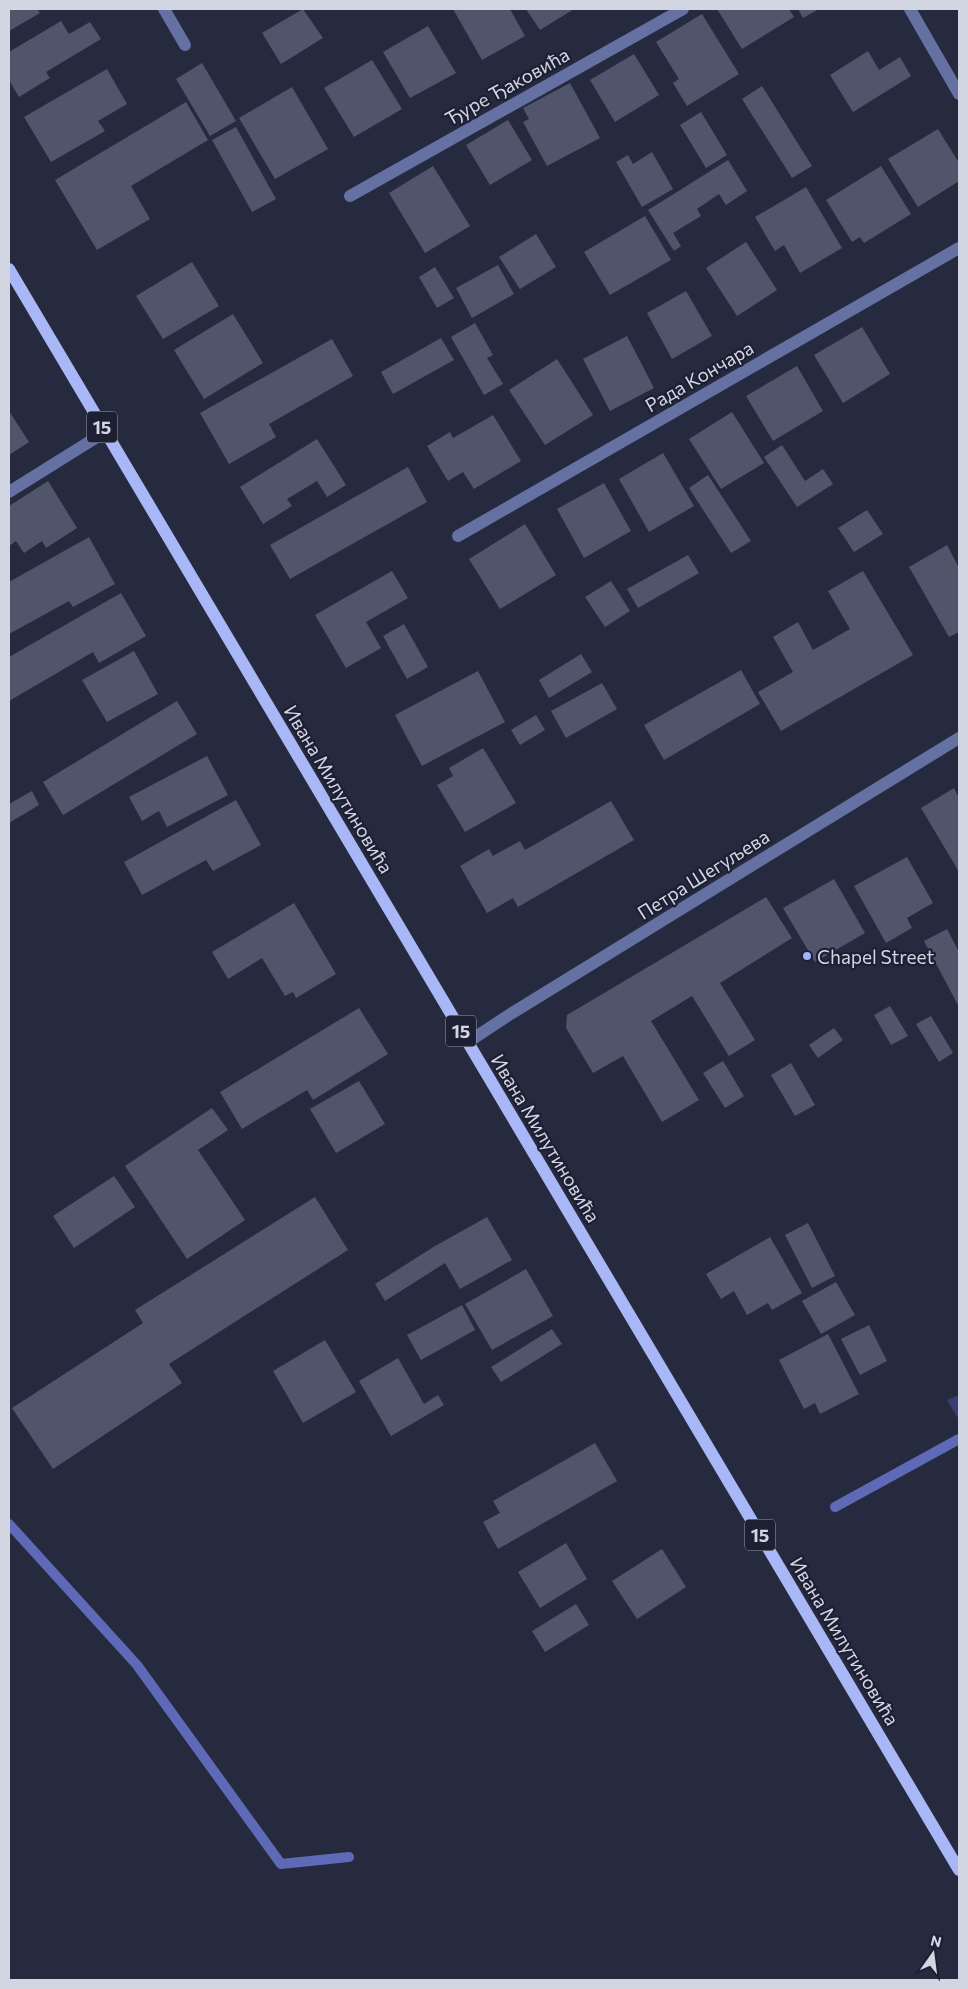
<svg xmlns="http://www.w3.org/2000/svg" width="968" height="1989" font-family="Commissioner,sans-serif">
<rect width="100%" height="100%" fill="#262a3e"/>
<path fill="#373f72" d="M 959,1395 L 959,1420 L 947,1400 Z"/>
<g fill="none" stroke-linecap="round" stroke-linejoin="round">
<g stroke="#5e6ab7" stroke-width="10">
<path d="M 835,1507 L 959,1439"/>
<path d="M 9,1524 L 137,1665 L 281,1864 L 349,1857"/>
</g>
</g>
<g fill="#50556b">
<path d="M 9,9 L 37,9 L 40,13 L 9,31 Z"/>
<path d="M 303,9 L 323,38 L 281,64 L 262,33 Z"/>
<path d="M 453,9 L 510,9 L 525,36 L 482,60 Z"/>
<path d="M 526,9 L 574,9 L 540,30 Z"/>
<path d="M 717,9 L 789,9 L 794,17 L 742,49 Z"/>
<path d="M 798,9 L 819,9 L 803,18 Z"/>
<path d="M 702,14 L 739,74 L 687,106 L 673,83 L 679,79 L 656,42 Z"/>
<path d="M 61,21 L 69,34 L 90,22 L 101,39 L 46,72 L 50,78 L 19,97 L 9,80 L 9,52 Z"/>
<path d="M 428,26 L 456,73 L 410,98 L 383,52 Z"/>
<path d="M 868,51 L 879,70 L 900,57 L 911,76 L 853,112 L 830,75 Z"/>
<path d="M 634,54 L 659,95 L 615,122 L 590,80 Z"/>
<path d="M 372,60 L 402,109 L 354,137 L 324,88 Z"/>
<path d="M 202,63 L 236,121 L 210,136 L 176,79 Z"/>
<path d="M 107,69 L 127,104 L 98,121 L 105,131 L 51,162 L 24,117 Z"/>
<path d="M 570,83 L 600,138 L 547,166 L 523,122 L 529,119 L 523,108 Z"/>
<path d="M 762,86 L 812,166 L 792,178 L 742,99 Z"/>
<path d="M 292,87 L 328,149 L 275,179 L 239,118 Z"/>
<path d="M 186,102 L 208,140 L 131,186 L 150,219 L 97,250 L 55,180 Z"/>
<path d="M 701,112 L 727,155 L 706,168 L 680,125 Z"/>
<path d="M 508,120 L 532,160 L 490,185 L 466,145 Z"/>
<path d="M 236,127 L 276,199 L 252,212 L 212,140 Z"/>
<path d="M 938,129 L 959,163 L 959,181 L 918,207 L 888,159 Z"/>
<path d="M 652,152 L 673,189 L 642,207 L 616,162 L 628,155 L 633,164 Z"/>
<path d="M 728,160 L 747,191 L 726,205 L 719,194 L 697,209 L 701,216 L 673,233 L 681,246 L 674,251 L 648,210 Z"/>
<path d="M 433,166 L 470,226 L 425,253 L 389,193 Z"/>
<path d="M 881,166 L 911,214 L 864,243 L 860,237 L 852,242 L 826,200 Z"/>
<path d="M 806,187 L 842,248 L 800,273 L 784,245 L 775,251 L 755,217 Z"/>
<path d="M 645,216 L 671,260 L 610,295 L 584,252 Z"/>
<path d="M 536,234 L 556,267 L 520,289 L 499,257 Z"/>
<path d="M 746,242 L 777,290 L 737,316 L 706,268 Z"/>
<path d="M 192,262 L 219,306 L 163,339 L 136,296 Z"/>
<path d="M 498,265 L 514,294 L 472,318 L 456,288 Z"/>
<path d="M 435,267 L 454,298 L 437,308 L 419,277 Z"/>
<path d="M 686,291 L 712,336 L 672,359 L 647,313 Z"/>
<path d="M 233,314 L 263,363 L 204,399 L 174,350 Z"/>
<path d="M 475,323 L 493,355 L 487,358 L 503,384 L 484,395 L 451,337 Z"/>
<path d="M 862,327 L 890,374 L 843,403 L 814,355 Z"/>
<path d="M 627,336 L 654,388 L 610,411 L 583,359 Z"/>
<path d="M 441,338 L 454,360 L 393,394 L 381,372 Z"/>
<path d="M 332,339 L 353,376 L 269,424 L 276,437 L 229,464 L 200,413 Z"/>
<path d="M 557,359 L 593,415 L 545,445 L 509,390 Z"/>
<path d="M 797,366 L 823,411 L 773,441 L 746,396 Z"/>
<path d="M 9,411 L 29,442 L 9,455 Z"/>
<path d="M 732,412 L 764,463 L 721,489 L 689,439 Z"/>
<path d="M 493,415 L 521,461 L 474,489 L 463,472 L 448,481 L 427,446 L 450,432 L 453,438 Z"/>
<path d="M 317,439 L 346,485 L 327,497 L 317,481 L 287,499 L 292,506 L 263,524 L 240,487 Z"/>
<path d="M 782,445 L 805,481 L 823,469 L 833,484 L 797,507 L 764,457 Z"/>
<path d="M 663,453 L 694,506 L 649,532 L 619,479 Z"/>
<path d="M 408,467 L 427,502 L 290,579 L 270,545 Z"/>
<path d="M 708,475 L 751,541 L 731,553 L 689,488 Z"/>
<path d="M 48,481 L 77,528 L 46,548 L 42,541 L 24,553 L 16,541 L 9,546 L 9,506 Z"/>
<path d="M 604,483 L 631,531 L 584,558 L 557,509 Z"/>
<path d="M 867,510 L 883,534 L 854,552 L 838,528 Z"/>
<path d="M 525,524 L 556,575 L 500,609 L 469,559 Z"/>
<path d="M 89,537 L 115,584 L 73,607 L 69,601 L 9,634 L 9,582 Z"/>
<path d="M 947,545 L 959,568 L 959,632 L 949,637 L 909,567 Z"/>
<path d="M 688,555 L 699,573 L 638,608 L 627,589 Z"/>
<path d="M 392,571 L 408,598 L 366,622 L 381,648 L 346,668 L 315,615 Z"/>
<path d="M 863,571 L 913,655 L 781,731 L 758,692 L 793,672 L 773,637 L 798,622 L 813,650 L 850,629 L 828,591 Z"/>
<path d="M 611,581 L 630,611 L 605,627 L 585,597 Z"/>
<path d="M 121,593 L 146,636 L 99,663 L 93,652 L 9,701 L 9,657 Z"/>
<path d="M 404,624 L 428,667 L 407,679 L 383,636 Z"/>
<path d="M 134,651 L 158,694 L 107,722 L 82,680 Z"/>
<path d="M 581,654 L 592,672 L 549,698 L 539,680 Z"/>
<path d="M 741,670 L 760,704 L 664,760 L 644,725 Z"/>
<path d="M 478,671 L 505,722 L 422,766 L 395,715 Z"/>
<path d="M 602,683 L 617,709 L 566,738 L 551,711 Z"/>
<path d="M 177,701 L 197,734 L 63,815 L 43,782 Z"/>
<path d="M 536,715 L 545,730 L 520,745 L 511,730 Z"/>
<path d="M 483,748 L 516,803 L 465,832 L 437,785 L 453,776 L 449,768 Z"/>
<path d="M 207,756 L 228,795 L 167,827 L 159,811 L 142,821 L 129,797 Z"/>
<path d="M 954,788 L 959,798 L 959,872 L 921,808 Z"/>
<path d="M 32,791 L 39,805 L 9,823 L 9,804 Z"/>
<path d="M 236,800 L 261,845 L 213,871 L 206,860 L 142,895 L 124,862 Z"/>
<path d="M 611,801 L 634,840 L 518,907 L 513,898 L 487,913 L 460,866 L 489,849 L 493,856 L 520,841 L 525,850 Z"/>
<path d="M 907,857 L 933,903 L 907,918 L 912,928 L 886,943 L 854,886 Z"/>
<path d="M 834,879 L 865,933 L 815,962 L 783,908 Z"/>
<path d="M 766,897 L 792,938 L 720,983 L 755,1040 L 729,1056 L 692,996 L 651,1021 L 699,1100 L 662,1122 L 623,1056 L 593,1073 L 566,1028 L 567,1015 Z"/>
<path d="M 294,903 L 336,974 L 296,998 L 293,992 L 285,996 L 262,958 L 228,979 L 212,952 Z"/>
<path d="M 947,929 L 959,952 L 959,1007 L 924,941 Z"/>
<path d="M 890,1006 L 908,1036 L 891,1045 L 874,1015 Z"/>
<path d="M 359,1008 L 388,1054 L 313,1100 L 307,1090 L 242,1129 L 220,1092 Z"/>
<path d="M 931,1016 L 953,1053 L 939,1062 L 916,1024 Z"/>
<path d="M 834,1028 L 843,1040 L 818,1058 L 809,1045 Z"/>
<path d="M 723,1061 L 744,1096 L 725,1108 L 703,1073 Z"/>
<path d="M 791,1063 L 815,1105 L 795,1116 L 771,1075 Z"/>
<path d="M 359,1081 L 385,1124 L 336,1153 L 310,1109 Z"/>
<path d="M 212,1108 L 228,1130 L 198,1150 L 245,1220 L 187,1259 L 125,1166 Z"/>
<path d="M 114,1176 L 135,1207 L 74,1248 L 53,1216 Z"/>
<path d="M 315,1197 L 348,1250 L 169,1364 L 182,1383 L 53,1469 L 12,1408 L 143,1323 L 135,1310 Z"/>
<path d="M 487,1217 L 512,1260 L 460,1289 L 445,1263 L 385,1301 L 375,1284 L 435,1246 Z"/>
<path d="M 808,1223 L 835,1276 L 812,1288 L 785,1235 Z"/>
<path d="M 770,1237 L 802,1293 L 772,1310 L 768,1303 L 747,1315 L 734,1291 L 721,1299 L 706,1274 Z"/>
<path d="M 526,1269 L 553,1316 L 492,1350 L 465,1304 Z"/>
<path d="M 836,1282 L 855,1315 L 821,1334 L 802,1301 Z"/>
<path d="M 462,1305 L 475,1330 L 421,1360 L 407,1335 Z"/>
<path d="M 869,1325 L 887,1361 L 860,1375 L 841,1339 Z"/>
<path d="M 552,1329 L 562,1344 L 501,1382 L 491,1367 Z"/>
<path d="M 828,1334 L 859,1394 L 820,1414 L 815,1403 L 804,1409 L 779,1360 Z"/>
<path d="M 325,1340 L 356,1392 L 303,1423 L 273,1371 Z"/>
<path d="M 398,1358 L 424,1404 L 438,1395 L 444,1405 L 391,1436 L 359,1381 Z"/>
<path d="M 595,1443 L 617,1481 L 498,1549 L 483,1522 L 500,1513 L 493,1501 Z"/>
<path d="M 566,1543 L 587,1579 L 540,1608 L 518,1572 Z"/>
<path d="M 662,1549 L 686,1587 L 637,1619 L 612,1581 Z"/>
<path d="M 576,1604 L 589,1625 L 545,1652 L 532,1631 Z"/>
</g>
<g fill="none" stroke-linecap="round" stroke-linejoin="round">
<g stroke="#6570a3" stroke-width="12">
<path d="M 164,9 L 185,45"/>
<path d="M 910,9 L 959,94"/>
<path d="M 350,196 L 683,9"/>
<path d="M 9,492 L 105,432"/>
<path d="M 458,536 L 959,248"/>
<path d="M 468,1042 L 509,1015 L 959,738"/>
</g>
<path stroke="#aab7f6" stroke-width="12" d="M 9,269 L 959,1870"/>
</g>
<circle fill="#a3b2fd" stroke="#1d2033" stroke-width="2" cx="807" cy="956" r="5"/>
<g text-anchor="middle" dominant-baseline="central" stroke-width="4.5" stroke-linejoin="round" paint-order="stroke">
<g fill="#1d2033" stroke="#9c9fae" stroke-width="1">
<rect x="87" y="411.5" width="30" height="31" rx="4"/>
<rect x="446" y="1015.5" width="30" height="31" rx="4"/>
<rect x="745" y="1519.5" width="30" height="31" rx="4"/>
</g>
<g font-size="18" font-weight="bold" fill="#d2d5e2">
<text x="102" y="427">15</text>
<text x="461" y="1031">15</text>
<text x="760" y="1535">15</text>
</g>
<g font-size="19" fill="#d2d5e2" stroke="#1d2033">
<text transform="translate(507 86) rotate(-29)">Ђуре Ђаковића</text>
<text transform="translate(699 376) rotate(-30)">Рада Кончара</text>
<text transform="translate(339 789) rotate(59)">Ивана Милутиновића</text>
<text transform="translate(703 874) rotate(-32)">Петра Шегуљева</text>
<text transform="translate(546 1138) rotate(59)">Ивана Милутиновића</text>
<text transform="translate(845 1641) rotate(59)">Ивана Милутиновића</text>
</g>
<g font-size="19" fill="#d2d5e2" stroke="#1d2033" text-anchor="start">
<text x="817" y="956">Chapel Street</text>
</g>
</g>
<rect width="968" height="1989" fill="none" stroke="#d2d5e2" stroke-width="20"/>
<g transform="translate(933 1954) rotate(14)" stroke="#1d2033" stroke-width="4" paint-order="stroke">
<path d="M0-4L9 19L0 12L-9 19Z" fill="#d2d5e2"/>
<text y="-8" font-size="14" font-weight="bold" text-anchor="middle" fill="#d2d5e2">N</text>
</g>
</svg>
